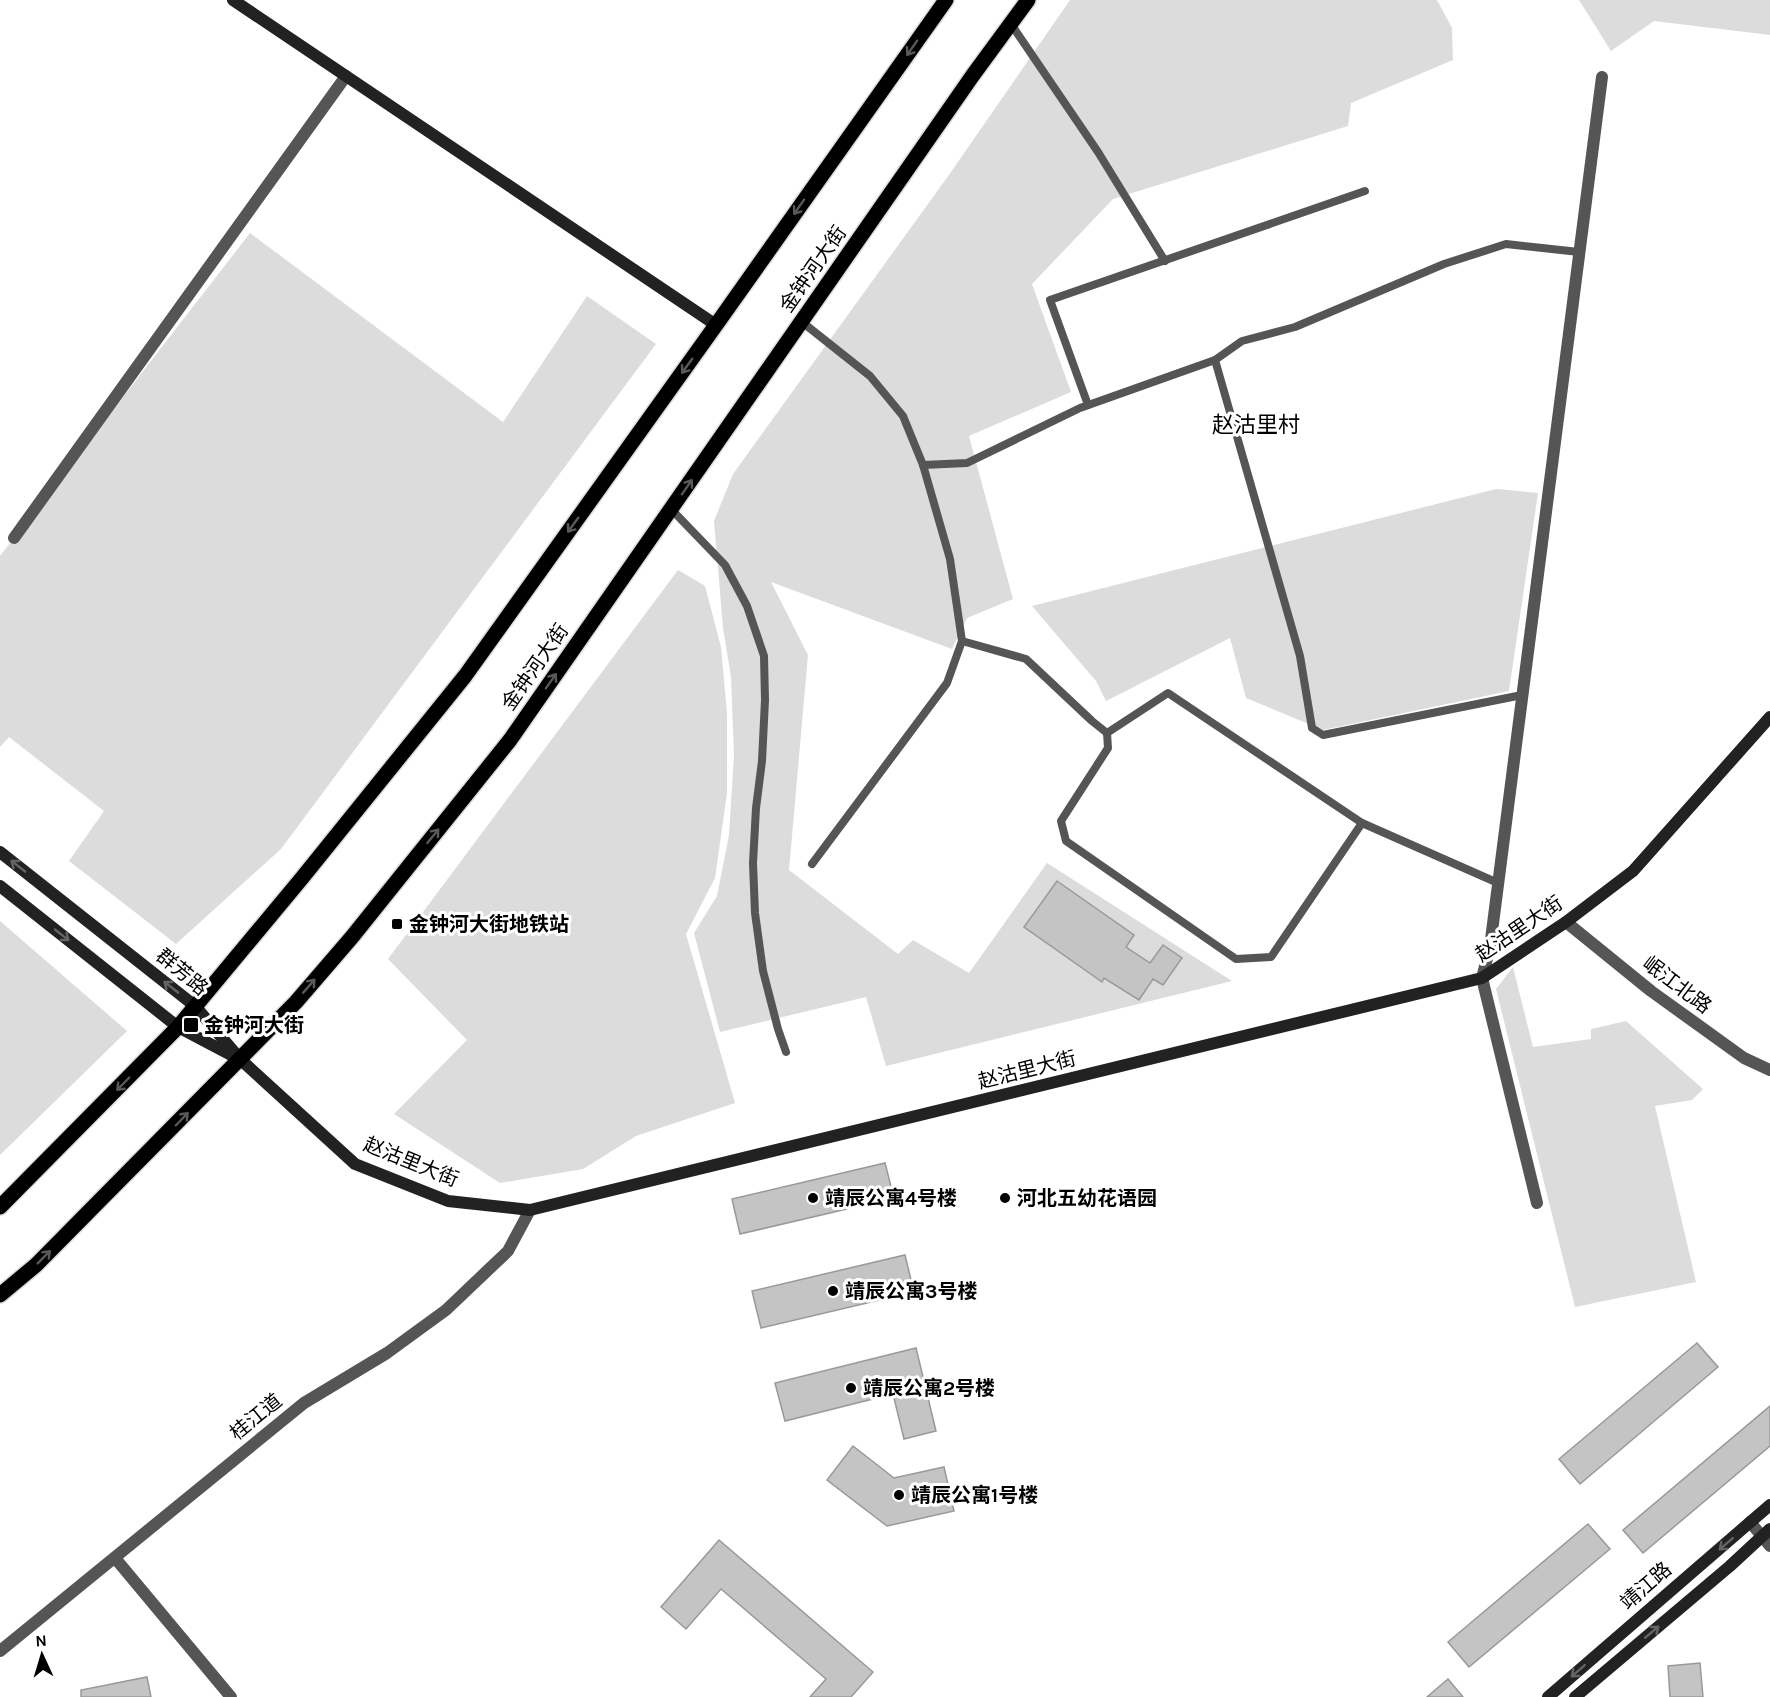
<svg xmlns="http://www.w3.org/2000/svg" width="1770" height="1697" font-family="Karla,'Noto Sans SC',sans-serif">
<rect width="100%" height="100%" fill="#fff"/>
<g fill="#dcdcdc">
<path d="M 1070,0 L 1437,0 L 1452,28 L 1453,60 L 1351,103 L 1348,126 L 1113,199 L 1032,284 L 1071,392 L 969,436 L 1013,599 L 967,618 L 952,649 L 771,582 L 808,655 L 789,870 L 898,954 L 913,940 L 969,973 L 1047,863 L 1232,981 L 886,1066 L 866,997 L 720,1032 L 694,933 L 717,896 L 729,835 L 734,755 L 731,677 L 723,628 L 714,521 L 733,474 L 951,172 Z"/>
<path d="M 1579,0 L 1770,0 L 1770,35 L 1654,21 L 1611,51 Z"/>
<path d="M 250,233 L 503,422 L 587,296 L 656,344 L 281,849 L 176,944 L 69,861 L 104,811 L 9,737 L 0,747 L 0,556 Z"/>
<path d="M 1496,489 L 1538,493 L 1509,691 L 1323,730 L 1246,698 L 1230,638 L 1106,701 L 1096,681 L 1032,606 Z"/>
<path d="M 678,570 L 705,586 L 721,647 L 727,713 L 727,793 L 715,878 L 686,934 L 735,1103 L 636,1136 L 583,1169 L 500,1183 L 394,1114 L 467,1040 L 388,959 Z"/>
<path d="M 0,921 L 127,1031 L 0,1155 Z"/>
<path d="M 1513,967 L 1533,1047 L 1591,1039 L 1591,1029 L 1626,1021 L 1703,1089 L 1692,1100 L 1655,1106 L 1696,1282 L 1575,1307 L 1496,989 Z"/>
</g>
<g fill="#c4c4c4" stroke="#999" stroke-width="1.5">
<path d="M 1057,881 L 1134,935 L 1126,947 L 1150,963 L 1163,945 L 1182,958 L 1163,985 L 1153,979 L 1139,1000 L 1104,978 L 1102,982 L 1024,927 Z"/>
<path d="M 885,1163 L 894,1198 L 740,1234 L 732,1199 Z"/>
<path d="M 905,1255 L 914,1292 L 761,1328 L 752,1291 Z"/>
<path d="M 1697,1343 L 1718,1367 L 1580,1484 L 1559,1459 Z"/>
<path d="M 916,1348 L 936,1431 L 904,1439 L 893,1394 L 785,1421 L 775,1383 Z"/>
<path d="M 1770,1406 L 1770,1446 L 1643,1553 L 1623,1530 Z"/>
<path d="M 853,1446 L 894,1478 L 944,1467 L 954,1511 L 887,1526 L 827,1480 Z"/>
<path d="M 1588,1524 L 1610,1549 L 1469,1667 L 1448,1642 Z"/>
<path d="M 719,1540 L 873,1672 L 851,1697 L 810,1697 L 826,1679 L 721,1589 L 686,1629 L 661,1607 Z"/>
<path d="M 1700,1663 L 1703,1697 L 1670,1697 L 1668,1666 Z"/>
<path d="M 147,1677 L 151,1697 L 81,1697 L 81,1690 Z"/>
<path d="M 1448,1679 L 1463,1697 L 1427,1697 Z"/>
</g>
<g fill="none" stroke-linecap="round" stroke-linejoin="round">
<defs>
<g id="primary">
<path d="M 0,1207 L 178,1027 L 302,878 L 465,676 L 716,325 L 946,0"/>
<path d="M 0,1295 L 36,1265 L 296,1002 L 352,937 L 510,740 L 973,75 L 1028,0"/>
</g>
</defs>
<use href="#primary" stroke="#dbdbdb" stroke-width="18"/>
<g stroke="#555" stroke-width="8">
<path d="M 1011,24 L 1098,152 L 1165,261"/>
<path d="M 802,322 L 870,376 L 903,416 L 923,465 L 950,559 L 962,641 L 947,683 L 812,864"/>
<path d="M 1088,405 L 1050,300 L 1365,191"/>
<path d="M 923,465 L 967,463 L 1080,408 L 1215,360"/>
<path d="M 671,509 L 725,565 L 747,606 L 764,656 L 765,700 L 762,761 L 756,808 L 753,863 L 755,913 L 763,971 L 778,1029 L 786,1052"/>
<path d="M 962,641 L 1026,659 L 1092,721 L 1107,733 L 1168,693 L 1362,823 L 1498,883"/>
<path d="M 1522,695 L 1323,735 L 1312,728 L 1300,656 L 1215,360 L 1242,341 L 1295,327 L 1444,264 L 1506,244 L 1579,252"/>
<path d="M 1107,733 L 1108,748 L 1061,821 L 1066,841 L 1236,959 L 1271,957 L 1362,823"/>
</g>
<g stroke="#555" stroke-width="12">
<path d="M 14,538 L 346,76"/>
<path d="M 1566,922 L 1651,991 L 1744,1058 L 1770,1070"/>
<path d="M 1537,1203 L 1482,978 L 1490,947 L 1602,77"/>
<path d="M 1750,1522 L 1770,1546"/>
<path d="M 115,1558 L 231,1697"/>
<path d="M 0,1651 L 304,1403 L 387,1353 L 446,1310 L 508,1251 L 530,1210"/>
</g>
<g stroke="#222" stroke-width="12">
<path d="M 233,0 L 716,325"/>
<path d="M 0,852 L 195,1006 L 240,1059 L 355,1164 L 448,1201 L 530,1210 L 1482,978 L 1566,922 L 1633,871 L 1770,717"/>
<path d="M 0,886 L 178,1027 L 233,1056"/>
<path d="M 1548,1697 L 1770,1505"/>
<path d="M 1575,1697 L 1730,1566 L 1770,1529"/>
</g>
<use href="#primary" stroke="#000" stroke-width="15"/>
</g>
<defs><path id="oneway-shaft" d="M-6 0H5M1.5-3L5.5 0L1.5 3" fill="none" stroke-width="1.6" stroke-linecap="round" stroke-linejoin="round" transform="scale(1.5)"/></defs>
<g stroke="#595959">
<use href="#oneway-shaft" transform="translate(912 48) rotate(125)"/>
<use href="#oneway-shaft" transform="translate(799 207) rotate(125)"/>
<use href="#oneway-shaft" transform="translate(687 366) rotate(126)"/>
<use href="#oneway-shaft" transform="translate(687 487) rotate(-55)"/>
<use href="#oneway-shaft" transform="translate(573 525) rotate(126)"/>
<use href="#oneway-shaft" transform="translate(551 681) rotate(-55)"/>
<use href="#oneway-shaft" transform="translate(433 836) rotate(-51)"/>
<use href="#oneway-shaft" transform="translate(309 986) rotate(-49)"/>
<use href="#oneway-shaft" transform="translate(123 1084) rotate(134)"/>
<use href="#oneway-shaft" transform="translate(182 1119) rotate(-46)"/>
<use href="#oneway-shaft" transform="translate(44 1257) rotate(-45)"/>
</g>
<g stroke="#646464">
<use href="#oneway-shaft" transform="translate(18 866) rotate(-142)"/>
<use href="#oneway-shaft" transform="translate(62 935) rotate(38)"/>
<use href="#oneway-shaft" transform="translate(171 987) rotate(-142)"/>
<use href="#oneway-shaft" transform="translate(1726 1544) rotate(139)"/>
<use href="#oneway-shaft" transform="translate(1652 1632) rotate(-40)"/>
<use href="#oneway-shaft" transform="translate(1578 1671) rotate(139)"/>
</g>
<g fill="#000" stroke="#fff" stroke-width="2">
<rect x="391" y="918" width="12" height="12" rx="3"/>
<rect x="183" y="1017" width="16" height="16" rx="3"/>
<circle cx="813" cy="1198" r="6"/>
<circle cx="1005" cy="1198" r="6"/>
<circle cx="833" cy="1291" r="6"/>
<circle cx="851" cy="1388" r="6"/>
<circle cx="899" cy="1495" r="6"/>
</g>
<g text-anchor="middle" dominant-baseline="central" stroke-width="6" stroke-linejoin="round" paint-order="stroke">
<g font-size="20" fill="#000" stroke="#fff">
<text transform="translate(813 269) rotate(-55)">金钟河大街</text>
<text transform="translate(535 667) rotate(-55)">金钟河大街</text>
<text transform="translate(1519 929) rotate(-34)">赵沽里大街</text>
<text transform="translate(182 972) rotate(40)">群芳路</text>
<text transform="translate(1677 985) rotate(37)">岷江北路</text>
<text transform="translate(1027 1070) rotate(-14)">赵沽里大街</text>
<text transform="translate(411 1162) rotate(22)">赵沽里大街</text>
<text transform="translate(256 1417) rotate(-39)">桂江道</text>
<text transform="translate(1646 1586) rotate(-41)">靖江路</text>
</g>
<g font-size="20" font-weight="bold" fill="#000" stroke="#fff" text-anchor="start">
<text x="409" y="924">金钟河大街地铁站</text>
<text x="204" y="1025">金钟河大街</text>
<text x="825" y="1198">靖辰公寓4号楼</text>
<text x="1017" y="1198">河北五幼花语园</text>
<text x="845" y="1291">靖辰公寓3号楼</text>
<text x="863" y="1388">靖辰公寓2号楼</text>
<text x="911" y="1495">靖辰公寓1号楼</text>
</g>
<g font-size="22" fill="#000" stroke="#fff">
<text x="1256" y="425">赵沽里村</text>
</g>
</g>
<g transform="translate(42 1655) rotate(356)" stroke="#ffffff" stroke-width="4.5" paint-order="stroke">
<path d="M0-4.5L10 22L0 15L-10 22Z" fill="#000000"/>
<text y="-9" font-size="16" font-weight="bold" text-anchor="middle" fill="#000000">N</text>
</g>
</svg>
